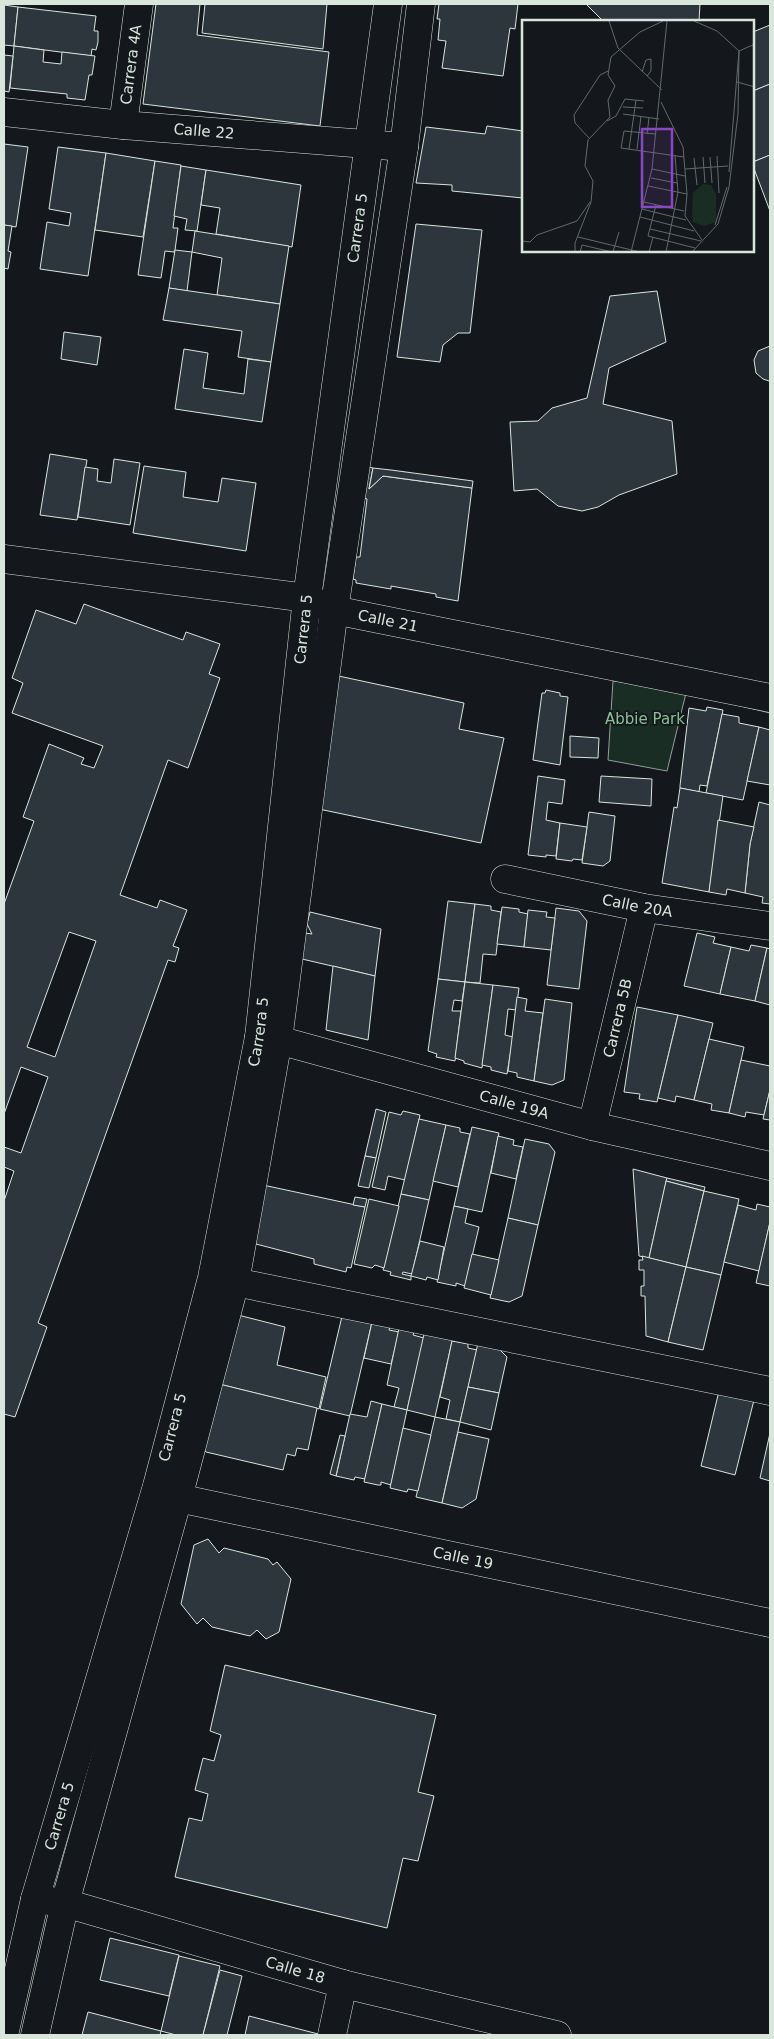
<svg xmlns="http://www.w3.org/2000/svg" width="774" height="2039" font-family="'DejaVu Sans',sans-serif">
<rect width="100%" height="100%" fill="#14181c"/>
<path fill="#1a2d24" stroke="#939e99" d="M 613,681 L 686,689 L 770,708 L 770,713 L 686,693 L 667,771 L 608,760 Z"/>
<g fill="#2c363c" stroke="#d8e6dc" fill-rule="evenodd">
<path d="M 156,4 L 200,4 L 197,35 L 329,52 L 320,126 L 143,104 Z"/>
<path d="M 205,4 L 327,4 L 323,49 L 202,33 Z"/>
<path d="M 439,4 L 518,4 L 515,29 L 510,28 L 503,76 L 442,68 L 446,41 L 438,40 L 440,19 L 437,19 Z"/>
<path d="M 586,4 L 700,4 L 699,21 L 603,21 Z"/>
<path d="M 4,5 L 18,7 L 14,46 L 4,45 Z"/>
<path d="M 18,7 L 96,16 L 94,31 L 98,31 L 98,42 L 96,50 L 92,49 L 91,56 L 14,46 Z"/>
<path d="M 770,25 L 770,84 L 753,91 L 753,32 Z"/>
<path d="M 14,46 L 44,50 L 43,62 L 61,64 L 62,52 L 95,56 L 92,75 L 89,75 L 85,100 L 67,98 L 67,94 L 10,88 Z"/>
<path d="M 4,55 L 13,56 L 9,92 L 4,91 Z"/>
<path d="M 770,84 L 770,155 L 753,162 L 753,91 Z"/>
<path d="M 487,126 L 523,131 L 523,198 L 452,191 L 452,185 L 416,183 L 426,127 L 485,134 Z"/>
<path d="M 4,144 L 28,147 L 16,227 L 4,225 Z"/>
<path d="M 58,147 L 106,153 L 88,276 L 40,269 L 47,222 L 69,226 L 71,213 L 49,209 Z"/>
<path d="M 106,153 L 155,161 L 143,237 L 95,230 Z"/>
<path d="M 770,155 L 770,211 L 753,166 L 753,162 Z"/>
<path d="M 155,161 L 181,165 L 173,228 L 178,228 L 175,250 L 174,252 L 165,251 L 161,278 L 138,275 Z"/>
<path d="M 181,166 L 206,170 L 197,231 L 185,230 L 187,219 L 174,216 Z"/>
<path d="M 206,170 L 301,185 L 292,247 L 216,234 L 220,208 L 201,205 Z"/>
<path d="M 416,224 L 482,230 L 470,333 L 458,333 L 443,345 L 440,362 L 397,357 Z"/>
<path d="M 4,225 L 12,226 L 8,251 L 11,252 L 8,269 L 4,268 Z"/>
<path d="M 195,231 L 289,246 L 280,304 L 217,295 L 222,258 L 192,252 Z"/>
<path d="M 175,250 L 192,252 L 187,291 L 169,288 Z"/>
<path d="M 169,288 L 280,304 L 271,362 L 238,357 L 242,331 L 163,320 Z"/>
<path d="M 657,291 L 666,342 L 609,368 L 603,404 L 672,421 L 677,474 L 619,495 L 598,507 L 582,511 L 558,506 L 537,489 L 514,491 L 510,422 L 538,421 L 552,408 L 587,398 L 610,296 Z"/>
<path d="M 64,332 L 101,337 L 97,365 L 61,359 Z"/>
<path d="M 770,346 L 770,381 L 769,381 L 763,379 L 756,373 L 754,360 L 758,351 Z"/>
<path d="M 184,349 L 208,353 L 203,388 L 244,394 L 248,359 L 271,362 L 262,422 L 175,409 Z"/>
<path d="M 50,454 L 87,460 L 77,520 L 40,515 Z"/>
<path d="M 114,459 L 140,463 L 130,525 L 78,517 L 85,467 L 98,469 L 97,481 L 111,483 Z"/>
<path d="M 144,466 L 186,472 L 183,497 L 218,502 L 222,478 L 256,483 L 246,551 L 133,533 Z"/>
<path d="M 368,467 L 373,468 L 369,489 L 383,476 L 472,488 L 458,601 L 436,597 L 436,594 L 391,586 L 391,589 L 356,583 L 356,580 L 353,579 L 356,557 L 360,557 L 367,499 L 364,498 Z"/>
<path d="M 373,468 L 391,470 L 473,481 L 472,488 L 383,476 L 369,489 Z"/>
<path d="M 84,604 L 183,640 L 186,632 L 220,644 L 209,674 L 220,678 L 188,768 L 168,760 L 120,895 L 157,908 L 160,900 L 187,910 L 173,946 L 179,948 L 175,962 L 168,960 L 45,1304 L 38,1323 L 47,1327 L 15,1417 L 4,1414 L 4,1201 L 14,1171 L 4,1167 L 4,1147 L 21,1153 L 48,1077 L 21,1067 L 4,1114 L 4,904 L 34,821 L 23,817 L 49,744 L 84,758 L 81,764 L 94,768 L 103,746 L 12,713 L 23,683 L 12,678 L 36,610 L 76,624 ZM 69,932 L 96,941 L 55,1057 L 27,1047 Z"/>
<path d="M 334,675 L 464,703 L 459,729 L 504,738 L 481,843 L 314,808 Z"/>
<path d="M 546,690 L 560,693 L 560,696 L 568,697 L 560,765 L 533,760 L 542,693 L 545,693 Z"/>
<path d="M 707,707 L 723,710 L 707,786 L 700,785 L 699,792 L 680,788 L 680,786 L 689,708 L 706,711 Z"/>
<path d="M 722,714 L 739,717 L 739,723 L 759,727 L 743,800 L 706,793 Z"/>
<path d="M 759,727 L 770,730 L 770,785 L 747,781 Z"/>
<path d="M 570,736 L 599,738 L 598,758 L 570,757 Z"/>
<path d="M 538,776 L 565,780 L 562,804 L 548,802 L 546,820 L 560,823 L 556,856 L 546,855 L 546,857 L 528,855 Z"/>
<path d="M 601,776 L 652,779 L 651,806 L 599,802 Z"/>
<path d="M 680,788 L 723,796 L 709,892 L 662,883 L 674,807 L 677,808 Z"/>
<path d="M 759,802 L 770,805 L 770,904 L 762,903 L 763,897 L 745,893 L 750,844 Z"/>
<path d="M 589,812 L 615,816 L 610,861 L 603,866 L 582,863 Z"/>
<path d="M 718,820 L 754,827 L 750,844 L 745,893 L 727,889 L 726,895 L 709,892 Z"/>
<path d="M 560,823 L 587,827 L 582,860 L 573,859 L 572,861 L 556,859 Z"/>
<path d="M 448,901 L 475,904 L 465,982 L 438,979 Z"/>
<path d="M 475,904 L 491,906 L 491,910 L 501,912 L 496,955 L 483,954 L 480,983 L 465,982 Z"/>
<path d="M 502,907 L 519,909 L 519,912 L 528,914 L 524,947 L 497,944 Z"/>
<path d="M 556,908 L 579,911 L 587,921 L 579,989 L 547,985 Z"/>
<path d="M 528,910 L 547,912 L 546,917 L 555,918 L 551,950 L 524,947 Z"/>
<path d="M 310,912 L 381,929 L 375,976 L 302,959 L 305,933 L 312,934 L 307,924 Z"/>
<path d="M 697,933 L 715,937 L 713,943 L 731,947 L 720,994 L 684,986 Z"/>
<path d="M 751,945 L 767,948 L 755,1001 L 720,994 L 731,947 L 749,951 Z"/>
<path d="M 767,948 L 770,949 L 770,1005 L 755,1001 Z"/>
<path d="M 333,966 L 375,976 L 368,1040 L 326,1030 Z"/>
<path d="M 438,979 L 465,982 L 462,1001 L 454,1000 L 452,1011 L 461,1011 L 455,1061 L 436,1057 L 437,1054 L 428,1051 Z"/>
<path d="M 465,982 L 493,985 L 482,1068 L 464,1063 L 464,1061 L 455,1058 Z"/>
<path d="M 493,985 L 519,988 L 516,1010 L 508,1009 L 505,1035 L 513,1037 L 507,1074 L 491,1070 L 491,1067 L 482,1065 Z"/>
<path d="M 517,997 L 527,999 L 525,1011 L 543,1013 L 534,1081 L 517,1077 L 517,1073 L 508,1071 Z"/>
<path d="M 545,999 L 572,1003 L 564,1080 L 552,1085 L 534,1081 Z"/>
<path d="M 637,1007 L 678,1015 L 657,1102 L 639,1099 L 640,1094 L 624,1092 Z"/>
<path d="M 678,1015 L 713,1023 L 694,1100 L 676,1096 L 675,1102 L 658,1098 Z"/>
<path d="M 709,1039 L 744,1047 L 729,1113 L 711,1110 L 712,1104 L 694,1100 Z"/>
<path d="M 741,1060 L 770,1066 L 770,1090 L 764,1115 L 746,1112 L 745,1117 L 729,1113 Z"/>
<path d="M 770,1090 L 770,1120 L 763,1119 Z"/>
<path d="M 376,1109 L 386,1112 L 376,1158 L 365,1156 Z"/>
<path d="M 403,1111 L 420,1115 L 405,1180 L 388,1176 L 385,1190 L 372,1187 L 389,1112 L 401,1115 Z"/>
<path d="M 419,1119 L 446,1125 L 429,1200 L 401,1194 Z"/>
<path d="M 446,1125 L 460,1128 L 460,1132 L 470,1134 L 458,1187 L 433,1181 Z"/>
<path d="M 472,1127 L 499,1133 L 482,1212 L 454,1206 Z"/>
<path d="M 498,1136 L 514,1140 L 513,1145 L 523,1147 L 516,1179 L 491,1173 Z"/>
<path d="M 525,1139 L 549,1144 L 555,1152 L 538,1225 L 508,1218 Z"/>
<path d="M 365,1156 L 376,1158 L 369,1188 L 358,1186 Z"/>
<path d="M 633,1169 L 667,1178 L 649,1258 L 639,1256 Z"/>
<path d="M 667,1178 L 705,1187 L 704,1191 L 666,1181 Z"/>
<path d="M 666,1181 L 704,1191 L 686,1267 L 649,1258 Z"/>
<path d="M 263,1185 L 365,1207 L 351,1268 L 347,1267 L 346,1272 L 314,1264 L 314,1259 L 252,1243 Z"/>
<path d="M 704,1191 L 739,1199 L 721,1275 L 686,1267 Z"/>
<path d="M 401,1194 L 429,1200 L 412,1274 L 403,1272 L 402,1274 L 411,1276 L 411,1280 L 390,1275 L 391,1272 L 383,1270 Z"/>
<path d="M 355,1197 L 367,1199 L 365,1207 L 353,1205 Z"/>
<path d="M 369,1199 L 399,1206 L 384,1268 L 375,1265 L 372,1268 L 354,1264 Z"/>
<path d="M 757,1204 L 770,1207 L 770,1222 L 759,1271 L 724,1262 L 738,1205 L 756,1210 Z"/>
<path d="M 454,1206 L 468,1209 L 465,1223 L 479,1227 L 465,1286 L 456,1283 L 456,1286 L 437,1282 Z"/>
<path d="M 508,1218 L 538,1225 L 522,1296 L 509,1302 L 490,1298 Z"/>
<path d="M 770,1222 L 770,1286 L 756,1283 Z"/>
<path d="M 420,1241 L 444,1247 L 438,1280 L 427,1277 L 426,1280 L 411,1276 Z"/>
<path d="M 472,1254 L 499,1260 L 491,1295 L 464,1288 Z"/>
<path d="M 642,1256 L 686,1267 L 668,1342 L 646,1336 L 645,1296 L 641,1296 L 641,1286 L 644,1286 L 644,1270 L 639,1270 L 639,1260 L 643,1260 Z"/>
<path d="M 686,1267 L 721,1275 L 703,1350 L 668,1342 Z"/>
<path d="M 343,1312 L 373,1318 L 350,1416 L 320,1409 Z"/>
<path d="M 234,1314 L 285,1327 L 277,1365 L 326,1377 L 319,1409 L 215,1383 Z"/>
<path d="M 372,1322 L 390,1326 L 389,1330 L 399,1332 L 391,1364 L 364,1358 Z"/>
<path d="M 399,1328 L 414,1332 L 413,1335 L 424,1338 L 407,1410 L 394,1407 L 399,1388 L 387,1385 Z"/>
<path d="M 424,1334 L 453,1337 L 435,1417 L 407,1410 Z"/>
<path d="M 452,1341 L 468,1344 L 468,1348 L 477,1350 L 460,1422 L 446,1419 L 450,1400 L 440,1397 Z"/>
<path d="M 478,1343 L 499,1349 L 507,1357 L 499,1393 L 468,1387 Z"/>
<path d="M 215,1383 L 317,1408 L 308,1450 L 297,1448 L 295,1456 L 287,1454 L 283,1470 L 206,1452 L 198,1443 Z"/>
<path d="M 468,1387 L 499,1393 L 491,1430 L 460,1422 Z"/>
<path d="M 719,1391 L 754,1400 L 735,1475 L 701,1466 Z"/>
<path d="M 371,1401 L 382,1404 L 365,1479 L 355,1477 L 354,1480 L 336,1476 L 350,1414 L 367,1417 Z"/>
<path d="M 382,1404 L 407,1410 L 391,1485 L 381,1482 L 381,1485 L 378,1485 L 364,1482 Z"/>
<path d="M 435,1417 L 460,1422 L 442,1503 L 416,1497 Z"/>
<path d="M 403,1428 L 431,1435 L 418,1491 L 408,1489 L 407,1492 L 390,1488 Z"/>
<path d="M 458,1432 L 489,1439 L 476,1499 L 462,1508 L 442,1503 Z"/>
<path d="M 770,1433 L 770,1481 L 760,1478 Z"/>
<path d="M 340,1435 L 345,1436 L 336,1476 L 330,1474 Z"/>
<path d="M 208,1539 L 219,1553 L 224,1548 L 268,1559 L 273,1565 L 277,1562 L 291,1579 L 279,1632 L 266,1639 L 257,1630 L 250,1636 L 212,1627 L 203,1618 L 197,1624 L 181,1604 L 194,1545 Z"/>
<path d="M 225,1665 L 436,1715 L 418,1792 L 434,1796 L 418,1861 L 403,1858 L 387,1928 L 175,1877 L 189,1818 L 202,1821 L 208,1794 L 195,1790 L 203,1758 L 214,1761 L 221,1735 L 210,1731 Z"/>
<path d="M 110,1938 L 179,1955 L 169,1996 L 100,1980 Z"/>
<path d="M 179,1956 L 220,1966 L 203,2035 L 176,2035 L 161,2031 Z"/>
<path d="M 220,1970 L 242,1976 L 227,2035 L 203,2035 Z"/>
<path d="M 88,2012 L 161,2031 L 160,2035 L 82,2035 Z"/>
<path d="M 249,2016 L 322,2035 L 245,2035 Z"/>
</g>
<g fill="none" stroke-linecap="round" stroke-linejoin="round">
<defs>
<g id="street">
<path id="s1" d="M 4,112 L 123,125 L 404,147"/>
<path id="s2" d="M 123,125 L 139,4"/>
<path id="s3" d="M 4,559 L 307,598 L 334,610 L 770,698"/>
<path id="s4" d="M 505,879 L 644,908 L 770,926"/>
<path id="s5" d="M 259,1037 L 278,1040 L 592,1126 L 770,1166"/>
<path id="s6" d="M 592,1126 L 644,908"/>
<path d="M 235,1282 L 770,1391"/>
<path id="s7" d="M 158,1487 L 178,1498 L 770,1623"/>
<path id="s8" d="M 35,1899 L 65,1903 L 343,1984 L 557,2035"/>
<path d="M 332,2035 L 343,1984"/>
</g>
<g id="secondary">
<path id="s9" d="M 4,2035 L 35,1899 L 157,1486 L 212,1278 L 259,1037 L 307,598 L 388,4"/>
<path d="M 35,2035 L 65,1903 L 178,1498 L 235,1282 L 278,1040 L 334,610 L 404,147 L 421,4"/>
</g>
</defs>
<use href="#street" stroke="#d8e6dc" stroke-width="29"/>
<use href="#secondary" stroke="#d8e6dc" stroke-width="29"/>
<use href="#street" stroke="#14181c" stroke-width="28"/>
<use href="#secondary" stroke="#14181c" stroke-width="28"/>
</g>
<g text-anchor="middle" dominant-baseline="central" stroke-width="4" stroke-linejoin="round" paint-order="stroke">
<g font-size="15" fill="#d8e6dc" stroke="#14181c">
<text stroke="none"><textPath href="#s2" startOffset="61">Carrera 4A</textPath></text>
<text stroke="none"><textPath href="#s1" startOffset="201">Calle 22</textPath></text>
<text stroke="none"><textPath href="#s9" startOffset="1846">Carrera 5</textPath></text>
<text stroke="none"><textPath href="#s3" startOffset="390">Calle 21</textPath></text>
<text stroke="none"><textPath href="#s9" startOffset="1441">Carrera 5</textPath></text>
<text stroke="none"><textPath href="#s4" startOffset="135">Calle 20A</textPath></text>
<text stroke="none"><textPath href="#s6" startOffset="111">Carrera 5B</textPath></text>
<text stroke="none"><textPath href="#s9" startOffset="1036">Carrera 5</textPath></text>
<text stroke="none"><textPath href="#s5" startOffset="264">Calle 19A</textPath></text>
<text stroke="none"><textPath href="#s9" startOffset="631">Carrera 5</textPath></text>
<text stroke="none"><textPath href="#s7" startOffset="314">Calle 19</textPath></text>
<text stroke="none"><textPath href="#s9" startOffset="226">Carrera 5</textPath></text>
<text stroke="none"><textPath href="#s8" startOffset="270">Calle 18</textPath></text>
</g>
<g font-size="15" fill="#8ac095" stroke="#14181c">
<text x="645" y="719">Abbie Park</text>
</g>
</g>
<g transform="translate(522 20)">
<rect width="232" height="232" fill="#14181c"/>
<path d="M 181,164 L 189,165 L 194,174 L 194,202 L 182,206 L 171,202 L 170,192 L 171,173 Z" fill="#1a2d24"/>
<path fill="none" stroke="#626a69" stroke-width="1" d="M 87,1 L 96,28 L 140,70M 172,1 L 195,11 L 217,31M 217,31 L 233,24M 120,52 L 124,40 L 129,39 L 129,51 L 125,56M 215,62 L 233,67M 139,82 L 161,127 L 165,174 L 163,196 L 180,220M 101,87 L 121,88M 101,94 L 137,99M 85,101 L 94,96 L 103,79 L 122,81M 125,114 L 127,98M 134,114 L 102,111 L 99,128 L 162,137M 67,118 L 53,103 L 52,95 L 78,55 L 86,51M 107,129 L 114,80M 115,129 L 119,96M 195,136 L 197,173M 181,137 L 183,163M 188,137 L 190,163M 172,138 L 175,165M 130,149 L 163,156M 163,149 L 206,146M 207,152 L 217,31M 129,158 L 155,163M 126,166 L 165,174M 122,182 L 162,191M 134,185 L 126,216 L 173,228M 120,189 L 164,200M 118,197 L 172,211M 193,205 L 205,167M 128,209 L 179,221M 56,217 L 118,232M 0,221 L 8,222 L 15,215 L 55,201 L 68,182M 53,232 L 53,223 L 69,182 L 71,161 L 63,146 L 66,120 L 88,97 L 86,80 L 93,66 L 86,55 L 89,37 L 118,12 L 141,1M 58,232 L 60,225 L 90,232M 91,232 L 97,212M 109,232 L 130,149 L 145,1M 127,232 L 131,217M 144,232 L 156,172 L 153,136M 170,232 L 196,204 L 207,167 L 216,94 L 217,31"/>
<path fill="#8948c3" fill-opacity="0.15" stroke="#8948c3" stroke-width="2.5" d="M 120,109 L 150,109 L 150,187 L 120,187 Z"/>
<rect width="232" height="232" fill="none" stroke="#d8e6dc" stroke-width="2.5"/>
</g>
<rect width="774" height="2039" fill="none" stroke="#d8e6dc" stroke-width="10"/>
</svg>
